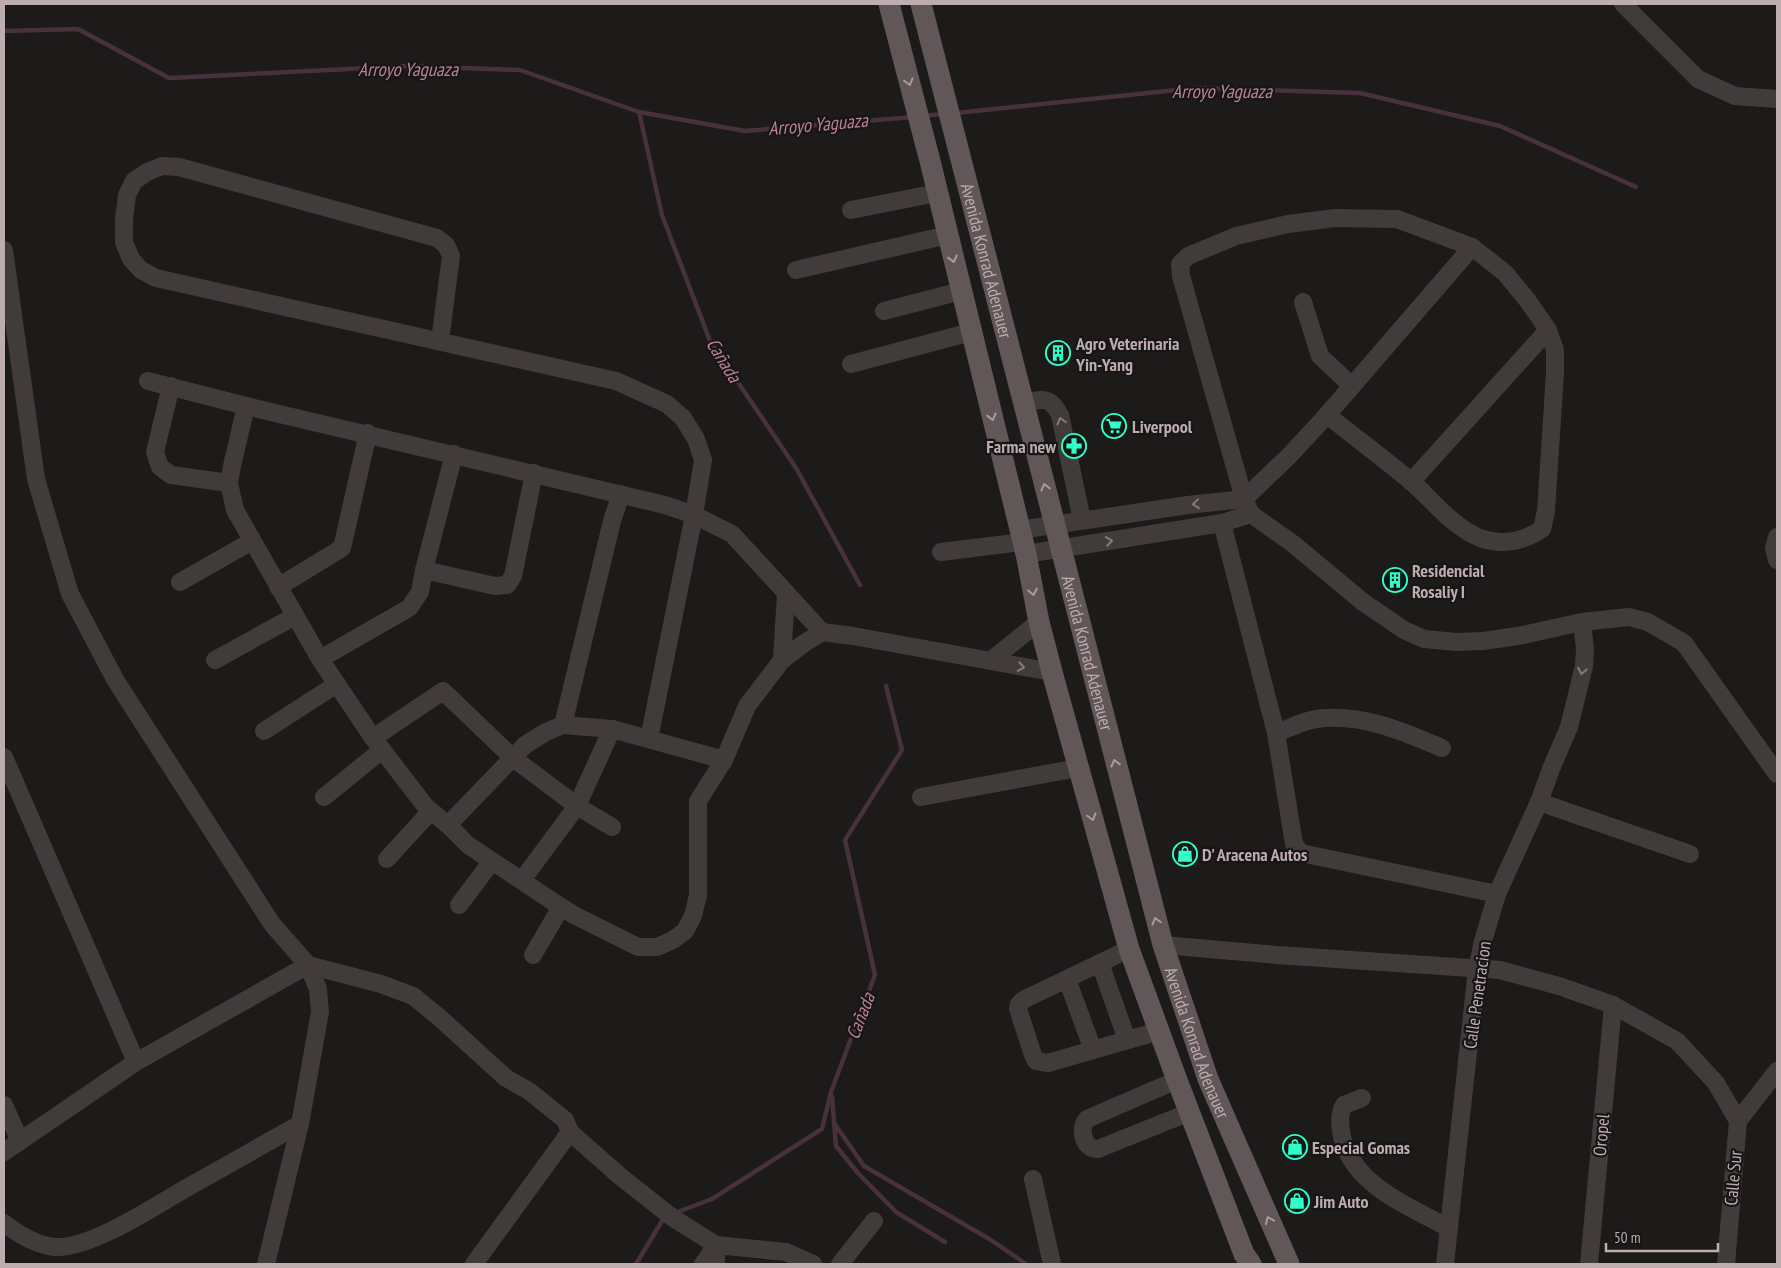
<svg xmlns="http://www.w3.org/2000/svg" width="1781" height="1268" font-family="'PT Sans Narrow',sans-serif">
<rect width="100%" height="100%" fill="#1d1a1a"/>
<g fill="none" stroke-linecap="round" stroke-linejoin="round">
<g stroke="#47313c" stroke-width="4.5">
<path d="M 4,31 L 78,29 L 169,78 L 408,66 L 520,70 L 639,112 L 745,131 L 913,117"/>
<path d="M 639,112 L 662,215 L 710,341 L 796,468 L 860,585"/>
<path d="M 956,113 L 1196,88 L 1360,93 L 1500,126 L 1636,187"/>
<path d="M 923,116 L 943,114"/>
<path d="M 832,1097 L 836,1146 L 857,1172 L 896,1212 L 945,1242"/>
<path d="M 834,1123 L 864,1166 L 991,1240 L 1026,1264"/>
<path d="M 675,1213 L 712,1199 L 822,1129 L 831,1092 L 875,975 L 845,840 L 902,750 L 886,686"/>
<path d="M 636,1264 L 665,1216"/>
</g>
<g stroke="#423b3b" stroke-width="18">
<path d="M 1623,4 L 1698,79 L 1735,96 L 1777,99"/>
<path d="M 851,210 L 937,193"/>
<path d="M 4,250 L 36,479 L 70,594 L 116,681 L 272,924 L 308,965 L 318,989 L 320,1012 L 300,1124 L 266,1264"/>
<path d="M 796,270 L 948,235"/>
<path d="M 1303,302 L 1320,356 L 1352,386"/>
<path d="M 884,311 L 961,291"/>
<path d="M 440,341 L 451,256 L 446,245 L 437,238 L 179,167 L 162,166 L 147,172 L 134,181 L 127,195 L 124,219 L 124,242 L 131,259 L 141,270 L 156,278 L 616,381 L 667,404 L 683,418 L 696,439 L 703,460 L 694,515 L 649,739"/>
<path d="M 851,364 L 971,332"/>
<path d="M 148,381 L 246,406 L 665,505 L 694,515 L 732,534 L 822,632"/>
<path d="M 171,386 L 155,452 L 160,467 L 171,475 L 229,483"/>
<path d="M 1024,402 C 1044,400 1049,395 1060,415 L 1082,520"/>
<path d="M 246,406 L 232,466 L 229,483 L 235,510 L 320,659 L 373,738 L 426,807 L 448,825 L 468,845 L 561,907 L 574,915 L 638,947 L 657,947 L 673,940 L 685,931 L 693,916 L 698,895 L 698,801 L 724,760 L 747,706 L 782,660 L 803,644 L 822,632 L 853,636 L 1052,672"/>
<path d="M 1327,415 C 1355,437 1384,459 1412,482 C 1433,501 1453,527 1480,538 C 1502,546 1524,541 1542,529 L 1546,511 L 1555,373 L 1555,350 L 1548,330 L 1528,301 L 1505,273 L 1472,247 L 1397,219 L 1335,218 L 1288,224 L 1236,236 L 1188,256 L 1180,264 L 1181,276 L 1244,499 L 1251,514 L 1292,543 L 1363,602 L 1404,630 L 1424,639 L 1456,642 L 1483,641 L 1518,636 L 1582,622 L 1629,617 L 1648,622 L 1684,643 L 1777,774"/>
<path d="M 1411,482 L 1548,330"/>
<path d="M 1222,523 L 1276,733 L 1294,844 L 1301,853 L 1497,894"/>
<path d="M 1019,530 L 1188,505 L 1244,499 L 1289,456 L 1327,415 L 1472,247"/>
<path d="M 1777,537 L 1774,548 L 1777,560"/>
<path d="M 941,552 L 1022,542"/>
<path d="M 1026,554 L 1222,523 L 1251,514"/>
<path d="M 424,570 L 495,586 L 507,585 L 513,576 L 534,473"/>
<path d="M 180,582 L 252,541"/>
<path d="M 278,587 L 342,548 L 368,433"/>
<path d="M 320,659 L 409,608 L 420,592 L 424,570 L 454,454"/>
<path d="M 215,660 L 295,616"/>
<path d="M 782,660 L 786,593"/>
<path d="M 990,661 L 1039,622"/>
<path d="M 563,725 L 612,521 L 621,494"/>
<path d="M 264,731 L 337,684"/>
<path d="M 1276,733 C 1288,729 1303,721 1316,719 C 1361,713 1402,731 1442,748"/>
<path d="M 373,738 L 443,691 L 513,758 L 577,806 L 612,827"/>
<path d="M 4,757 L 136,1062"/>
<path d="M 324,797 L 382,750"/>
<path d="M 921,797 L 1078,768"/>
<path d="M 1539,802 L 1690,854"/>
<path d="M 448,825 L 525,745 L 546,732 L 563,725 L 612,729 L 724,760"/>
<path d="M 387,859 L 430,812"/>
<path d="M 522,880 L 577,806 L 612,729"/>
<path d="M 459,905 L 492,861"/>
<path d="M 1163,945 L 1277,955 L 1500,970 L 1559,986 L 1613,1005 L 1677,1041 L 1716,1083 L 1738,1121"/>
<path d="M 1129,949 L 1023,1000 L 1019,1004 L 1018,1009 L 1033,1055 L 1036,1061 L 1048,1063 L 1159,1031"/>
<path d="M 533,955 L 561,907"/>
<path d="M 1100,963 L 1127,1040"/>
<path d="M 1067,979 L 1093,1050"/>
<path d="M 1177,1080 L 1087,1119 C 1078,1129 1084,1150 1098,1149 L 1190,1112"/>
<path d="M 1362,1098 L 1344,1105 C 1339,1114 1340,1122 1341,1131 C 1348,1183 1408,1206 1449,1228"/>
<path d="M 4,1105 L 20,1141"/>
<path d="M 1738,1121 L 1777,1071"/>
<path d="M 570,1132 L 621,1177 L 673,1218 L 716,1245 L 716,1264"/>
<path d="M 4,1152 L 136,1062 L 308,965 L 381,984 L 413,996 L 440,1018 L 506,1078 L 529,1091 L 565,1120 L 570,1132 L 474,1264"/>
<path d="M 1033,1179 L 1052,1264"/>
<path d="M 4,1223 C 18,1234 36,1245 55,1247 C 90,1249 152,1208 183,1190 C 222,1168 261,1146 300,1124"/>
<path d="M 703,1264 L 716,1245 L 786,1252 L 813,1264"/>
<path d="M 840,1264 L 874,1221"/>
<path d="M 1445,1264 L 1477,969 L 1483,941 L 1497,894 L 1539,802 L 1551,769 L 1569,727 L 1584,666 L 1585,649 L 1582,622"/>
<path d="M 1589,1264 L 1613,1005"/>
<path d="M 1726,1264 L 1738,1121"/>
</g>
<g stroke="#615658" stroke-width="21">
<path d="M 889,4 L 930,161 L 1026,554 L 1039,622 L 1052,672 L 1129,949 L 1177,1080 L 1244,1254 L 1251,1264"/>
<path id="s1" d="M 921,4 L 1163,945 L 1208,1079 L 1289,1264"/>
</g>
</g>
<defs><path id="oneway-chevron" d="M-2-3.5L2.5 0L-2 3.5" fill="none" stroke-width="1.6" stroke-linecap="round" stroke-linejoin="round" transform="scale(1.25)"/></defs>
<g stroke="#ab9b9e">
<use href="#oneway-chevron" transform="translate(909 82) rotate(75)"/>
<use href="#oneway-chevron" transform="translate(953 259) rotate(76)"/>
<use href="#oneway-chevron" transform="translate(992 417) rotate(76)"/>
<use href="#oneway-chevron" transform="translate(1045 487) rotate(-104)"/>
<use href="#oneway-chevron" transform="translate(1033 592) rotate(79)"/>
<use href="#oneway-chevron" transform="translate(1115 763) rotate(-104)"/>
<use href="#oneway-chevron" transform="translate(1092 817) rotate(74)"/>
<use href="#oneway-chevron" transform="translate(1156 921) rotate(-106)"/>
<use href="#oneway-chevron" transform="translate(1269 1220) rotate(-113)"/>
</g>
<g stroke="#86797b">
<use href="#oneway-chevron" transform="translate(1061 421) rotate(-105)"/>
<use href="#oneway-chevron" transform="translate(1196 504) rotate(174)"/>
<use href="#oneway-chevron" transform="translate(1109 541) rotate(-9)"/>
<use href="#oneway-chevron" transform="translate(1021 667) rotate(10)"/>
<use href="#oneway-chevron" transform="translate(1582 671) rotate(101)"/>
</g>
<defs>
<symbol id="building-ring" viewBox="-11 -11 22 22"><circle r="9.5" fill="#181515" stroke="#2fffc9" stroke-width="1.5"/><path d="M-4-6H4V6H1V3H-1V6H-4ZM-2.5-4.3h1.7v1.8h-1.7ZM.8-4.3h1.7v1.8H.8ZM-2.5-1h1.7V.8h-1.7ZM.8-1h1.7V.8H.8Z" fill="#2fffc9"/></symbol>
<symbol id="supermarket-ring" viewBox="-11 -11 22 22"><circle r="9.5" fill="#181515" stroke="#2fffc9" stroke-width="1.5"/><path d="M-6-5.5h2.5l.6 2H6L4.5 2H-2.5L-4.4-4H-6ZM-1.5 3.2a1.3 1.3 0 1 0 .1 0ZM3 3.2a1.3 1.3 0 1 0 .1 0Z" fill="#2fffc9"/></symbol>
<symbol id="pharmacy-ring" viewBox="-11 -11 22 22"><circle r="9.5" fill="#181515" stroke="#2fffc9" stroke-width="1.5"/><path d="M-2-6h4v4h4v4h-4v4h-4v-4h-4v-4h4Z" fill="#2fffc9"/></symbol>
<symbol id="shop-ring" viewBox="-11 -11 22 22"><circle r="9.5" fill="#181515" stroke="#2fffc9" stroke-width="1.5"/><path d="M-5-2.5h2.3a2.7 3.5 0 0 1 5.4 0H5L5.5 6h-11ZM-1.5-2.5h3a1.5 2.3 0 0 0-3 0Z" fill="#2fffc9"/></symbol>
</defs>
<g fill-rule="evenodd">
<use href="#building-ring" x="1044" y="339" width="28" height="28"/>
<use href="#supermarket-ring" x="1100" y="412" width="28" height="28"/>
<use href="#pharmacy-ring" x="1060" y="432" width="28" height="28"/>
<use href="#building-ring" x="1381" y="566" width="28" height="28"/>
<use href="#shop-ring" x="1171" y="840" width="28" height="28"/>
<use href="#shop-ring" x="1281" y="1133" width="28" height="28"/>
<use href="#shop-ring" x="1283" y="1187" width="28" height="28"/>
</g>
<g text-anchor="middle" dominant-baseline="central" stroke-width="4.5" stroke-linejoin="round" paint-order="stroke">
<g font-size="18" fill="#bdacb0" stroke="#181515">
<text stroke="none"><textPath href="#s1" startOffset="265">Avenida Konrad Adenauer</textPath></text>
<text stroke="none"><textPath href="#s1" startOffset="670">Avenida Konrad Adenauer</textPath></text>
<text transform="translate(1477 995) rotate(-82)">Calle Penetracion</text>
<text stroke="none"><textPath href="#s1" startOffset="1075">Avenida Konrad Adenauer</textPath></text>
<text transform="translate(1601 1135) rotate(-85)">Oropel</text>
<text transform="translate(1733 1178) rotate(-85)">Calle Sur</text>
</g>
<g font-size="18" font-weight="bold" fill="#bdacb0" stroke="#181515" text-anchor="start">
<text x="1076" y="343">Agro Veterinaria<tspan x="1076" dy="21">Yin-Yang</tspan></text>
<text x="1132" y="426">Liverpool</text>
<text x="1056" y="446" text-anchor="end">Farma new</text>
<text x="1412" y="570">Residencial<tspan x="1412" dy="21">Rosaliy I</tspan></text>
<text x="1202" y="854">D' Aracena Autos</text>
<text x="1312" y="1147">Especial Gomas</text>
<text x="1314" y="1201">Jim Auto</text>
</g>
<g font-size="19" font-style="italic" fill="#ba819b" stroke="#181515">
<text x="408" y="69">Arroyo Yaguaza</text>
<text x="1222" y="91">Arroyo Yaguaza</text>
<text transform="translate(818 124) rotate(-5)">Arroyo Yaguaza</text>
<text transform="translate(724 360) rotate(58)">Cañada</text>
<text transform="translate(860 1016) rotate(-69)">Cañada</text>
</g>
</g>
<rect width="1781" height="1268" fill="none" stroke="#bdacb0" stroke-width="10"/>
<path d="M1606 1243v8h112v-8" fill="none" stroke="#bdacb0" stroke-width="2.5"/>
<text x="1614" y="1243" font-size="15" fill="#bdacb0" stroke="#181515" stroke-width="4" paint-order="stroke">50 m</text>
</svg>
